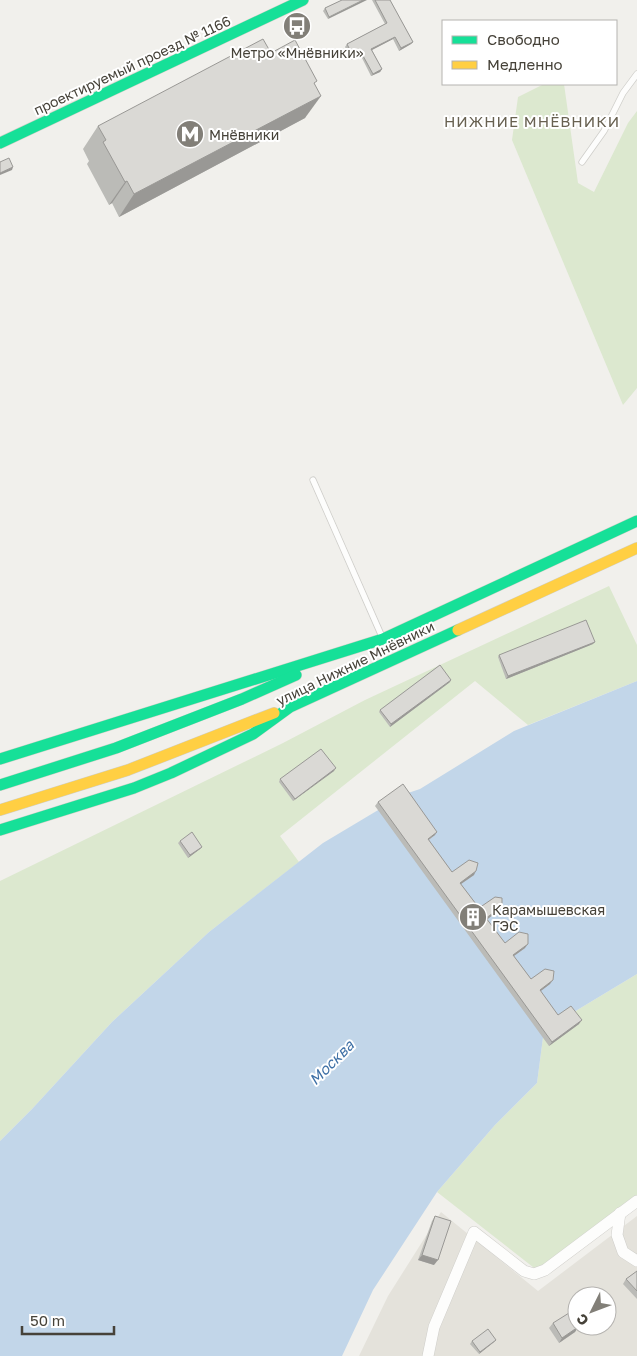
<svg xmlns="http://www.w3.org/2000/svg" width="637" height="1356" font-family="'Golos Text',sans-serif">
<rect width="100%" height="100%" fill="#f1f0ec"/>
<path fill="#e4e2db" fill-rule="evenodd" d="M 441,1212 L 538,1291 L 637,1216 L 637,1356 L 359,1356 L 388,1296 ZM 577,1296 L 607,1296 L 607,1326 L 577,1326 Z"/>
<g fill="#dce8cf">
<path d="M 544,84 L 564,84 L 578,183 L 594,192 L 628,123 L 637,111 L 637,388 L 623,405 L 512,140 L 518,97 Z"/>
<path d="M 609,586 L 637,645 L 637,681 L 528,725 L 475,681 L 280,836 L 299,862 L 209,932 L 112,1022 L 32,1109 L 0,1141 L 0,881 L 283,743 L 365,700 Z"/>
<path d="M 637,974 L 637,1196 L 538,1271 L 437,1192 L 495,1125 L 537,1083 L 544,1030 Z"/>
</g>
<path fill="#c2d6e9" d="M 637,681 L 637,974 L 544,1030 L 537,1083 L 495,1125 L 437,1192 L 373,1290 L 342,1356 L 0,1356 L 0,1141 L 32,1109 L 112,1022 L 209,932 L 323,843 L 405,794 L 420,789 L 514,731 Z"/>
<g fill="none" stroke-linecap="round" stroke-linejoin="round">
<defs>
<g id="lane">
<path d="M 582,162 L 604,131 L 623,93 L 637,74"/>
<path d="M 313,480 L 383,639"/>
</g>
<g id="street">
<path d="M 620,1213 L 617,1235 L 623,1252 L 637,1261"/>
<path d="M 428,1356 L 434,1327 L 474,1232 L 524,1271 L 534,1274 L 545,1270 L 637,1201"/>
</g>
<g id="fast">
<path d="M 0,143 L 303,0"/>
<path d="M 0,759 L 383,639 L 637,521"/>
<path d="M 0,785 L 116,748 L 242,699 L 296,675"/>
<path d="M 0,830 L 134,788 L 171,773 L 253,734 L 290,707 L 458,630"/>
</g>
<g id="slow">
<path d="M 458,630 L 637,548"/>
<path d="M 0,810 L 128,770 L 274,713"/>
</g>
</defs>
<use href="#lane" stroke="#cfceca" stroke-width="7"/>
<use href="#street" stroke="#cfceca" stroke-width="12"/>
<use href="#fast" stroke="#d0cfc6" stroke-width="12"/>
<use href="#slow" stroke="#d0cfc6" stroke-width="12"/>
<use href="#lane" stroke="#fdfdfc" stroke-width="5.5"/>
<use href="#street" stroke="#fdfdfc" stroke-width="11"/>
<use href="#fast" stroke="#16e098" stroke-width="11"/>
<use href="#slow" stroke="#ffcf43" stroke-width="11"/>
</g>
<g fill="#bbbbb7">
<path d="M 342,0 L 328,19 L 323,11 L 325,8 Z"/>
<path d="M 372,0 L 390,0 L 413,42 L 411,44 L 399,51 L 393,39 L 372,50 L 382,69 L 380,72 L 371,76 L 361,56 L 352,60 L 345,47 L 347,44 L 385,24 Z"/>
<path d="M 271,53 L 315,84 L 305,118 L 119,217 L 112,203 L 109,205 L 87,164 L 89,161 L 83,149 L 98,126 Z"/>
<path d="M 593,644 L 506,679 L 498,657 L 499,655 Z"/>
<path d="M 450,682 L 390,727 L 379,712 L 380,710 Z"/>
<path d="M 334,771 L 293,801 L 279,782 L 280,779 Z"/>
<path d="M 378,802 L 435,835 L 429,840 L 452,872 L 474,875 L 461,884 L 479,908 L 502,907 L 499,910 L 487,919 L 505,943 L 525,948 L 514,956 L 531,979 L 550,984 L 540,991 L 558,1015 L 579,1024 L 549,1046 L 375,806 Z"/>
<path d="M 180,841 L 202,847 L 200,849 L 188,858 L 178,843 Z"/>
<path d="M 435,1216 L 434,1265 L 418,1260 L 432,1221 Z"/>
<path d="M 637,1271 L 637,1299 L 623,1284 L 626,1279 Z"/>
<path d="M 553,1323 L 578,1327 L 575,1332 L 559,1343 L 549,1328 Z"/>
<path d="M 496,1340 L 494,1342 L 479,1354 L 470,1344 L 472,1341 Z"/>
</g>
<g fill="#999895">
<path d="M 363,0 L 367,0 L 328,19 L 329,17 Z"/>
<path d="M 395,37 L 393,39 L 370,51 L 371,49 Z"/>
<path d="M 413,42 L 411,44 L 399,51 L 401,48 Z"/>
<path d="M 362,54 L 361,56 L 352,60 L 354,58 Z"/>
<path d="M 382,69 L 380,72 L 371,76 L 373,74 Z"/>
<path d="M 321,96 L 305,118 L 119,217 L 134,194 Z"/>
<path d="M 13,167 L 12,170 L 0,175 L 0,173 Z"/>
<path d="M 127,181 L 112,203 L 109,205 L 125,182 Z"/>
<path d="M 595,642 L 593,644 L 506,679 L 508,676 Z"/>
<path d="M 451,680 L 450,682 L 390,727 L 391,724 Z"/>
<path d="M 336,768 L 334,771 L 293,801 L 295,799 Z"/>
<path d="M 437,832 L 435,835 L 425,842 L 428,839 Z"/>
<path d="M 202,847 L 200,849 L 188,858 L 190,855 Z"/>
<path d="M 476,871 L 474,875 L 458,886 L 460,883 Z"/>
<path d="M 502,907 L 499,910 L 484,922 L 486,918 Z"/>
<path d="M 528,944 L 525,948 L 511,958 L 513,955 Z"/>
<path d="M 553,980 L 550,984 L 537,994 L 540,990 Z"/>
<path d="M 582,1020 L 579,1024 L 549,1046 L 552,1042 Z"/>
<path d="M 422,1255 L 438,1260 L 434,1265 L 418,1260 Z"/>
<path d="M 578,1327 L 575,1332 L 559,1343 L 562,1338 Z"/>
<path d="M 496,1340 L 494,1342 L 479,1354 L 480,1352 Z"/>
</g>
<g fill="#dad9d5" stroke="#999895">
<path d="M 342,0 L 363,0 L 329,17 L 325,8 Z"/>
<path d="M 375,0 L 390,0 L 413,42 L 401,48 L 395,37 L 371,49 L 382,69 L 373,74 L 362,54 L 354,58 L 347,44 L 387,23 Z"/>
<path d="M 263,39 L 271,53 L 295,40 L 317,81 L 314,83 L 321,96 L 134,194 L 127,181 L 125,182 L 103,142 L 106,140 L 98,126 Z"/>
<path d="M 9,158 L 13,167 L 0,173 L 0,162 Z"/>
<path d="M 586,620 L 595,642 L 508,676 L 499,655 Z"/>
<path d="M 440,665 L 451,680 L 391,724 L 380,710 Z"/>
<path d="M 321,749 L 336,768 L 295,799 L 280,779 Z"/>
<path d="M 403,784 L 437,832 L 428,839 L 452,872 L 469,860 L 478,863 L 476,871 L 460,883 L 479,908 L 495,897 L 502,898 L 502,907 L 486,918 L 505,943 L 519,932 L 528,934 L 528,944 L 513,955 L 531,979 L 545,969 L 554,971 L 553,980 L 540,990 L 558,1015 L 571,1006 L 582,1020 L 552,1042 L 378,802 Z"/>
<path d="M 192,832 L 202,847 L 190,855 L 180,841 Z"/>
<path d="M 435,1216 L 451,1221 L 438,1260 L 422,1255 Z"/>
<path d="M 637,1271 L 637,1291 L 626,1279 Z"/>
<path d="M 569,1313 L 578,1327 L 562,1338 L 553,1323 Z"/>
<path d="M 488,1329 L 496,1340 L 480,1352 L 472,1341 Z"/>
</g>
<defs>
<symbol id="bus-disc" viewBox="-11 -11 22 22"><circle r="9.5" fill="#827f78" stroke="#fff"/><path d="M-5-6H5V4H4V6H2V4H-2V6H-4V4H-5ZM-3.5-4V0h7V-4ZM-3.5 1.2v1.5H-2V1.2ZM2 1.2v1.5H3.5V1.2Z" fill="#fff"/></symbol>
<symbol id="metro-disc" viewBox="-11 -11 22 22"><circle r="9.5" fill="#827f78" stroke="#fff"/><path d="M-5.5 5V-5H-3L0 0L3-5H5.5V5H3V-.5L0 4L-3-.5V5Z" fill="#fff"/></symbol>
<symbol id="building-disc" viewBox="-11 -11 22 22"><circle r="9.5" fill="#827f78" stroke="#fff"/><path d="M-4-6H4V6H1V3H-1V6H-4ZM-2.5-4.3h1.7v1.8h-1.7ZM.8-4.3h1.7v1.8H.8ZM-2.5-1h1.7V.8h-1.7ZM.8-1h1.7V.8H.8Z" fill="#fff"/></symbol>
</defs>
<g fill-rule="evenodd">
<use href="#bus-disc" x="281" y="10" width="32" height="32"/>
<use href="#metro-disc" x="174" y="118" width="32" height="32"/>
<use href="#building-disc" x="457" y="901" width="32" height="32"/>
</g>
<g text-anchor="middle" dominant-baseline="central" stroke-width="4" stroke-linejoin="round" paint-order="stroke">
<g font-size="14" fill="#464239" stroke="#fff" text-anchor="start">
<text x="297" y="52" text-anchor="middle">Метро «Мнёвники»</text>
<text x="209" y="134">Мнёвники</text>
<text x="492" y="909">Карамышевская<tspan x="492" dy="16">ГЭС</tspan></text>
</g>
<g font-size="14" fill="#464239" stroke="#fff">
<text transform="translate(132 65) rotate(-25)">проектируемый проезд № 1166</text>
<text transform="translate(355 663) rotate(-26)">улица Нижние Мнёвники</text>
</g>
<g font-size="15" letter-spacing="1" fill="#686151" stroke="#fff">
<text x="532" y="121">НИЖНИЕ МНЁВНИКИ</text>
</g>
<g font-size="15" font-style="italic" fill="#3e70a6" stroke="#fff">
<text transform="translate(331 1062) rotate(-45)">Москва</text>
</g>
</g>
<rect x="442" y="20" width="175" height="65" fill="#ffffff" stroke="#b5b3b0"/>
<rect x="452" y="36" width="25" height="8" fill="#16e098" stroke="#b5b3b0"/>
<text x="487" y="45" font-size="15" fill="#464239">Свободно</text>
<rect x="452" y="61" width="25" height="8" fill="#ffcf43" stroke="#b5b3b0"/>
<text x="487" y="70" font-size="15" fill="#464239">Медленно</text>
<g transform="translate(592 1311) rotate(228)"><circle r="24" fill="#ffffff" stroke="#b5b3b0"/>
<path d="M0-4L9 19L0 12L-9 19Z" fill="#827f78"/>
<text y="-8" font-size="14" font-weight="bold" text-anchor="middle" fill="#464239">С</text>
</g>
<path d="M22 1326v8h92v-8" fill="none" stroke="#464239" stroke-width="2.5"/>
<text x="30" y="1326" font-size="15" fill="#464239" stroke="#ffffff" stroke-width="4" paint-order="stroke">50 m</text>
</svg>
